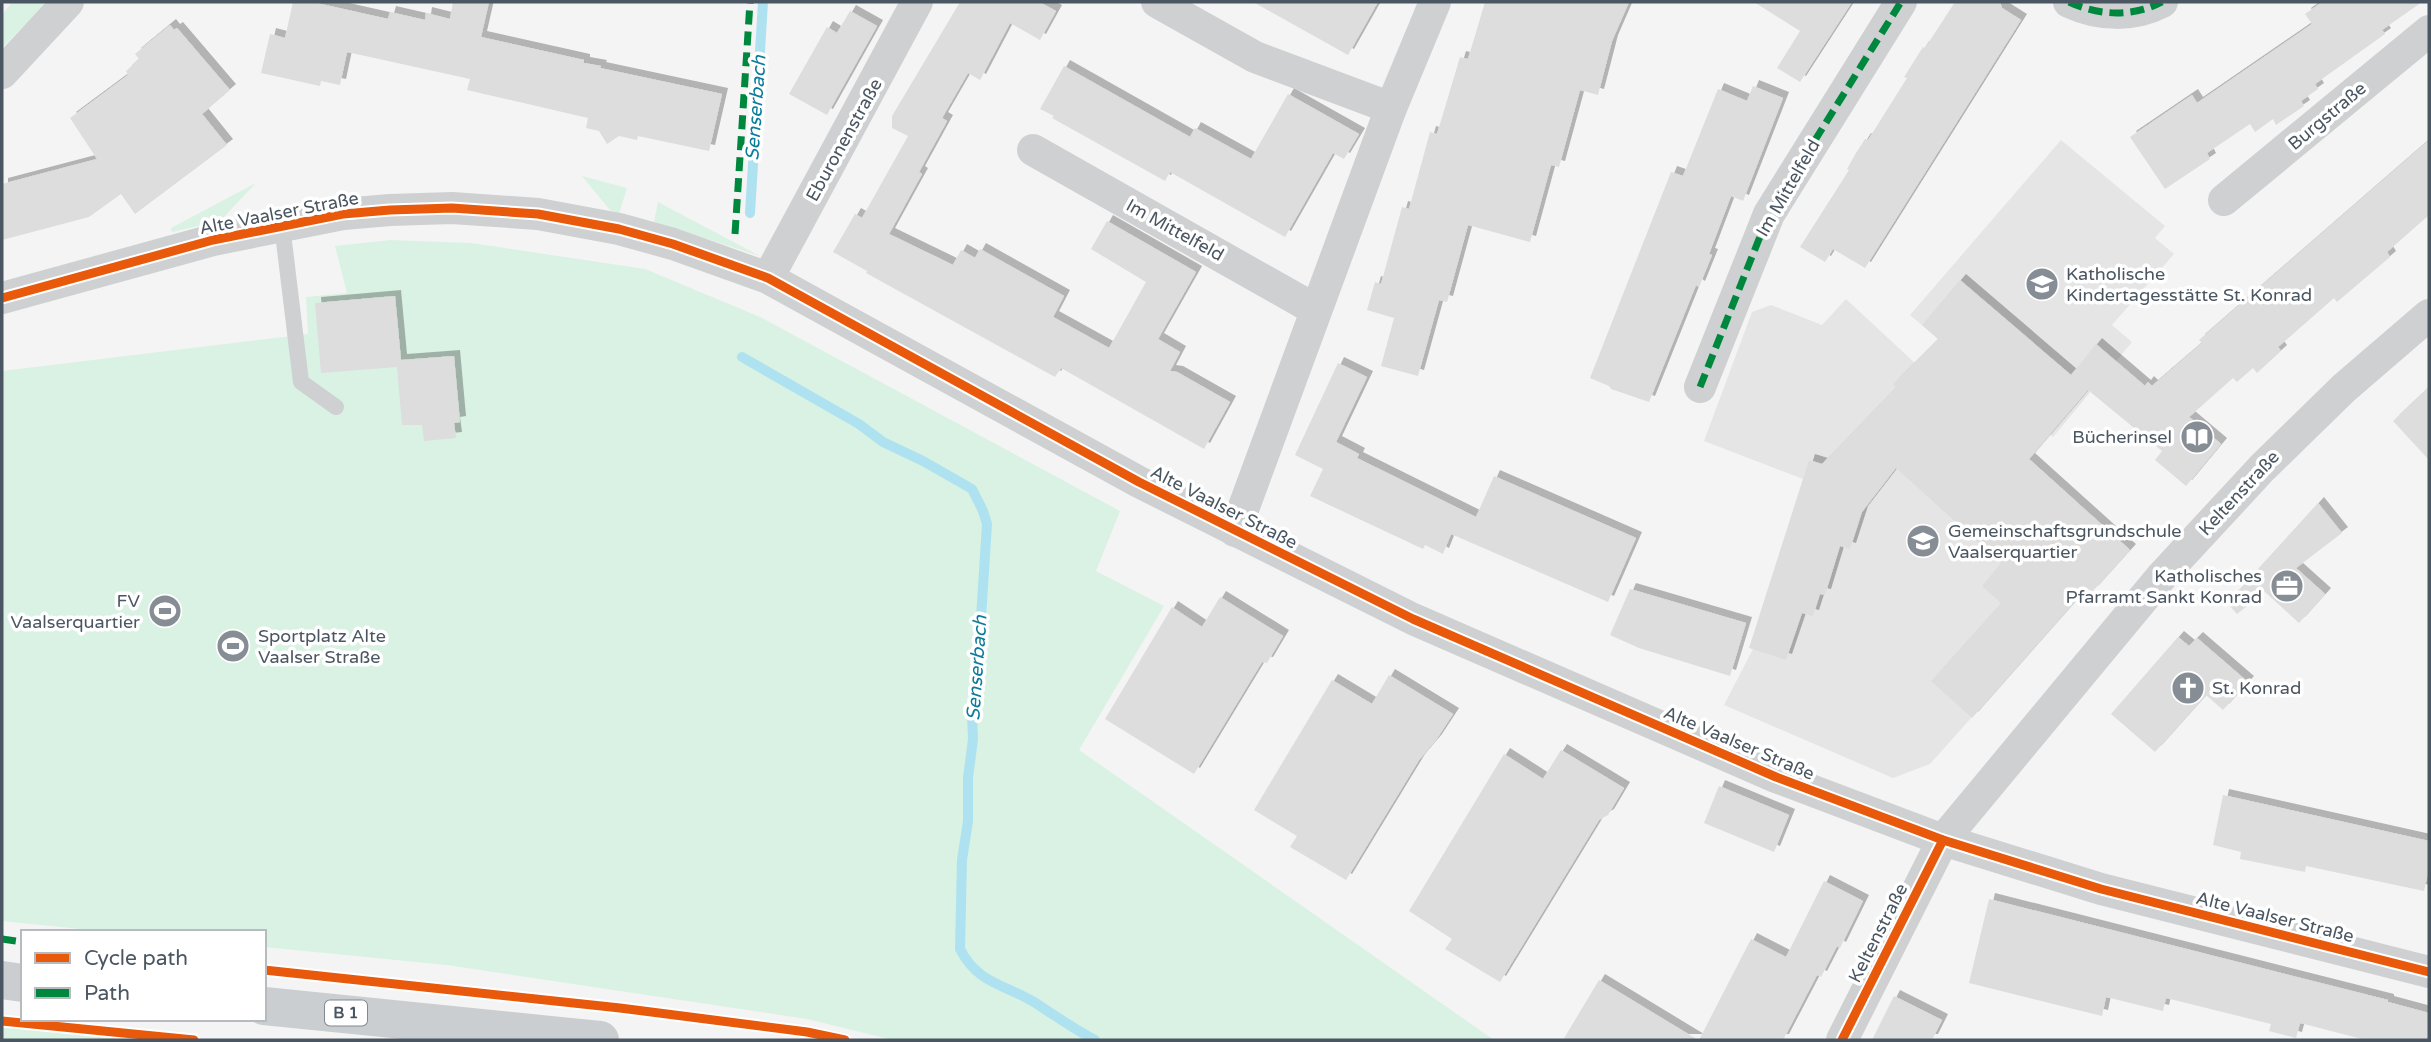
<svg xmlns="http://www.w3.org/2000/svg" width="2431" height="1042" font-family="'Varela Round',sans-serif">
<defs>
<filter id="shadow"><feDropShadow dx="6" dy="-6" stdDeviation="0" flood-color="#0004"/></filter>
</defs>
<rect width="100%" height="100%" fill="#f4f4f4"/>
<g fill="#e6e5e6">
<path d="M 2061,140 L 2165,226 L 2155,238 L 2174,254 L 2112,325 L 2132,342 L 2053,437 L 1910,315 Z"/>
<path d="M 1846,299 L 1916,364 L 2086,510 L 2049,552 L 2088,587 L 1930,764 L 1893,778 L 1724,705 L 1753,649 L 1803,479 L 1704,441 L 1752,312 L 1771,305 L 1822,325 Z"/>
</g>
<g fill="#d9f2e3">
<path d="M 12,2 L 47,2 L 2,48 L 2,15 Z"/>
<path d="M 582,176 L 627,188 L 619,214 L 610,210 Z"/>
<path d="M 256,183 L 220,221 L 172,232 L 171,228 Z"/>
<path d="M 658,202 L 760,256 L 654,222 Z"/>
<path d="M 391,240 L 471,243 L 645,269 L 760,317 L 1120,511 L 1096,571 L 1164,606 L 1079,750 L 1494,1040 L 893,1040 L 807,1019 L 447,965 L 264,947 L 264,932 L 110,932 L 2,921 L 2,371 L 308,334 L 306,297 L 347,293 L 335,246 Z"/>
<path d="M 2,1026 L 128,1039 L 145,1040 L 2,1040 Z"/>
</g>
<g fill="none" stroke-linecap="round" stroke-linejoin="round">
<g stroke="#aee2f0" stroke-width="10">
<path d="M 750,213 L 763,2"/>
<path d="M 742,357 L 859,424 L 883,442 L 923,461 L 972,489 L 983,511 L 987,524 L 981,618 L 972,714 L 973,739 L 968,778 L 968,821 L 962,860 L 960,949 C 978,984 1004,984 1034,1002 C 1054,1015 1074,1029 1095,1040"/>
</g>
</g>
<g fill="#ddddde" filter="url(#shadow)">
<path d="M 293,2 L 312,2 L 388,19 L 390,12 L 425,20 L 426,13 L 450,19 L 453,2 L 489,2 L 481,37 L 584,60 L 584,63 L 601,66 L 600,68 L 722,94 L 709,151 L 638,136 L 637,140 L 619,136 L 607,144 L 599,131 L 586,128 L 588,118 L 467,90 L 470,79 L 347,52 L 340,85 L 321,81 L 320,86 L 261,73 L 270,34 L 285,38 Z"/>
<path d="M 960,2 L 1039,2 L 1056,11 L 1040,40 L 1010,23 L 980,80 L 968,73 L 942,118 L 947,121 L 919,172 L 922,174 L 889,234 L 953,265 L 961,250 L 975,258 L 980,249 L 1064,296 L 1053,317 L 1109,348 L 1146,282 L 1091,249 L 1107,221 L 1196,272 L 1158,339 L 1180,352 L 1170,371 L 1177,372 L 1230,402 L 1204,449 L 1061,368 L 1055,377 L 866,273 L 867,271 L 833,252 L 855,214 L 862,218 L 908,136 L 892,128 L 892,116 Z"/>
<path d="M 1253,2 L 1378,2 L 1348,55 Z"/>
<path d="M 1485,2 L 1629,2 L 1612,41 L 1598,95 L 1580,90 L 1559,167 L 1551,165 L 1530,242 L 1468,225 L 1447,302 L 1439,300 L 1418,376 L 1381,366 L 1394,318 L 1367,310 L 1375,282 L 1381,284 L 1402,207 L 1409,209 L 1430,132 L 1437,134 L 1460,57 L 1468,59 Z"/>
<path d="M 1754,2 L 1852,2 L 1800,82 L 1777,68 L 1800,31 Z"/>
<path d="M 1955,2 L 2000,2 L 2002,8 L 2021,20 L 1865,268 L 1833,249 L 1825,262 L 1800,247 L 1849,170 L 1847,169 L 1856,153 L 1865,139 L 1868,140 L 1907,78 L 1904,77 L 1923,47 L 1925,48 Z"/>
<path d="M 2322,2 L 2422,2 L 2382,30 L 2385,34 L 2315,84 L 2318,89 L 2301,101 L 2304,106 L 2276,125 L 2273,119 L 2255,132 L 2250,124 L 2207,153 L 2210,159 L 2165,189 L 2130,137 L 2192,95 L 2197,103 L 2312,24 L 2305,14 Z"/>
<path d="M 850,11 L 877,26 L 827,115 L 789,94 L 827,27 L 837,33 Z"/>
<path d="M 170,25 L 174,30 L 177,28 L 230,90 L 202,114 L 227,145 L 135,214 L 121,194 L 89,217 L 2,240 L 2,184 L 97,159 L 70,118 L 128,75 L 126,71 L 139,59 L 135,54 Z"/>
<path d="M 1064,66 L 1190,137 L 1195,128 L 1251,159 L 1288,94 L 1359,134 L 1344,159 L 1333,153 L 1285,237 L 1170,172 L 1165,181 L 1052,118 L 1054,116 L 1040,109 Z"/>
<path d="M 1753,86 L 1783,98 L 1743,201 L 1731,196 L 1709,254 L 1712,255 L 1699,287 L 1696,285 L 1649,402 L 1611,389 L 1609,386 L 1590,378 L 1671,172 L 1683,176 L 1718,89 L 1747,101 Z"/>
<path d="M 2429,140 L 2429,215 L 2387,252 L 2390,257 L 2337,302 L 2334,298 L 2278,347 L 2281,351 L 2257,373 L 2253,368 L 2237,382 L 2233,378 L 2189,417 L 2221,444 L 2186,486 L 2155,460 L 2162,451 L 2088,390 L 2029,459 L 2130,550 L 2092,592 L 2087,588 L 1972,718 L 1931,681 L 2001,603 L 1982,586 L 2001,563 L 1896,468 L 1862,512 L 1850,549 L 1840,546 L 1825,595 L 1820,594 L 1813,616 L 1802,613 L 1786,660 L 1749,648 L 1809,460 L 1822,464 L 1896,387 L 1893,384 L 1938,339 L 1922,325 L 1960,280 L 2071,375 L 2096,344 L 2145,386 L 2148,382 L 2152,386 L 2202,343 L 2199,340 Z"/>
<path d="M 395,296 L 401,360 L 454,356 L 460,422 L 454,423 L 456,438 L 424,441 L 422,425 L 402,425 L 397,367 L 321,373 L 315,303 Z"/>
<path d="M 1338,363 L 1367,377 L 1336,442 L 1359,454 L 1357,458 L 1476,517 L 1494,476 L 1636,538 L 1608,602 L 1451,534 L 1443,554 L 1425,545 L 1423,549 L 1310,496 L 1323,469 L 1295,455 Z"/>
<path d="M 2429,387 L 2429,460 L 2393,421 Z"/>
<path d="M 2318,503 L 2342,533 L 2296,568 L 2325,594 L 2299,623 L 2265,592 L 2237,614 L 2227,603 Z"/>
<path d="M 1630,589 L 1746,623 L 1730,676 L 1639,648 L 1610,635 Z"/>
<path d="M 1220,597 L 1283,636 L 1267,663 L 1262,662 L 1194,774 L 1105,719 L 1172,607 L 1202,627 Z"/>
<path d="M 2178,637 L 2189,646 L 2197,638 L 2248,682 L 2223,710 L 2206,695 L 2155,752 L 2111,714 Z"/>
<path d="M 1389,675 L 1453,714 L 1436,740 L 1419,760 L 1346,880 L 1290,847 L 1297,836 L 1254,810 L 1332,680 L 1372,704 Z"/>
<path d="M 1561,750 L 1624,788 L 1608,815 L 1599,820 L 1500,982 L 1445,949 L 1452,939 L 1409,911 L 1504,754 L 1543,779 Z"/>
<path d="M 1719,786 L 1789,815 L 1774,852 L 1704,823 Z"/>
<path d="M 2223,795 L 2429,841 L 2429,868 L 2424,891 L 2306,866 L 2305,872 L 2240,859 L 2241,852 L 2213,845 Z"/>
<path d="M 1824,881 L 1863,901 L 1840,948 L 1837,946 L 1821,977 L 1817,975 L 1783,1040 L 1699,1040 L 1751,939 L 1786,957 Z"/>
<path d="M 1989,899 L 2388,1000 L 2388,1002 L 2429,1013 L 2429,1040 L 2366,1040 L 2300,1023 L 2296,1038 L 2269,1031 L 2271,1024 L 2166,998 L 2163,1011 L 2106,997 L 2102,1016 L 1969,983 Z"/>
<path d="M 1599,980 L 1698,1040 L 1563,1040 Z"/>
<path d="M 1894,996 L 1942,1020 L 1932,1040 L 1872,1040 Z"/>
</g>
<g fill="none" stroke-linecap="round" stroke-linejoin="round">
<path stroke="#ced0d2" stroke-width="16" d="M 282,225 L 301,382 L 336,407"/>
<g stroke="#ced0d2" stroke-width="32">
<path d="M 1157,2 L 1255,57 L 1391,108"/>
<path d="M 2069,2 C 2099,16 2133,17 2162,2"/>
<path d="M 2,73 L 68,2"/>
<path d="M 1033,150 L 1316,310"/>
<path d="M 2224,200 L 2429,31"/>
<path d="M 768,278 L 917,2"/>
<path d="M 2,298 L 213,240 L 343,214 L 390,210 L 452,208 L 538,214 L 619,229 L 673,244 L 768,278 L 1139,482 L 1413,619 L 1776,777 L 1943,840 L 2101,889 L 2429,972"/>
<path d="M 1700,387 L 1769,214 L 1901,2"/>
<path d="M 1235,531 L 1391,108 L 1435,2"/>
<path d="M 1842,1040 L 1943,840 L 2162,576 L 2262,468 L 2344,388 L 2429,315"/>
</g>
<g stroke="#caced1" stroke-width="38">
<path d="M 2,980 L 23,983"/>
<path d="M 264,1006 L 600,1040"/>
</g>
<g stroke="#00873e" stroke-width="7" stroke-dasharray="14 7" stroke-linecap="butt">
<path d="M 2069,2 C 2099,16 2133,17 2162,2"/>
<path d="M 735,234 L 750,2"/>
<path d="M 1700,387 L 1769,214 L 1901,2"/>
<path d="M 2,939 L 23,942"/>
</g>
<defs>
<g id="cycleway">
<path d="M 2,298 L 213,240 L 343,214 L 390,210 L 452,208 L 538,214 L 619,229 L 673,244 L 768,278 L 1139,482 L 1413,619 L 1776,777 L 1943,840 L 2101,889 L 2429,972"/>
<path d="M 264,970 L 620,1008 L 807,1032 L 845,1040"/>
<path d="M 2,1021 L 194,1040"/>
<path d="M 1842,1040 L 1943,840"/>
</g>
</defs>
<use href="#cycleway" stroke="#fff" stroke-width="13"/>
<use href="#cycleway" stroke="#e8590c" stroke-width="9"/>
</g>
<defs>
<symbol id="school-disc" viewBox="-11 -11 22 22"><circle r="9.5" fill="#868d94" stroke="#fff"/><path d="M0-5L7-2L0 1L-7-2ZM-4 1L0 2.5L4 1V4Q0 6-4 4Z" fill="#fff"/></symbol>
<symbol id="library-disc" viewBox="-11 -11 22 22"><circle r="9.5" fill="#868d94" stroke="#fff"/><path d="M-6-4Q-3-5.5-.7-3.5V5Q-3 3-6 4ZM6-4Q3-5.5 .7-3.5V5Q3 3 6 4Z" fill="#fff"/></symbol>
<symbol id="office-disc" viewBox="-11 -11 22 22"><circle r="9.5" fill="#868d94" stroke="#fff"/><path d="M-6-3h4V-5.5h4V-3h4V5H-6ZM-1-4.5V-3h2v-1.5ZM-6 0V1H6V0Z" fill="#fff"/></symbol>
<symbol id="stadium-disc" viewBox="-11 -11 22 22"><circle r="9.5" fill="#868d94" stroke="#fff"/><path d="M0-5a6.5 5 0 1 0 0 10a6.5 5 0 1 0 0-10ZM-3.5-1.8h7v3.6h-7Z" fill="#fff"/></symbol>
<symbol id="church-disc" viewBox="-11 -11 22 22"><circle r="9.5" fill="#868d94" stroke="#fff"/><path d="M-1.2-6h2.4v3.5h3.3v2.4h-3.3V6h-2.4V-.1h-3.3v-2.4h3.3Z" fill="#fff"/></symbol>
</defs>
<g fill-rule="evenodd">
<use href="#school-disc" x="2023" y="265" width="38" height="38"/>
<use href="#library-disc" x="2178" y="418" width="38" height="38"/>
<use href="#school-disc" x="1904" y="522" width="38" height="38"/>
<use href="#office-disc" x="2268" y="567" width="38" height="38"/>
<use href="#stadium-disc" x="146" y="592" width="38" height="38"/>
<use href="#stadium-disc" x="214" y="627" width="38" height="38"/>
<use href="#church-disc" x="2169" y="669" width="38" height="38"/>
</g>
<g text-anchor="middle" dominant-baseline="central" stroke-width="7" stroke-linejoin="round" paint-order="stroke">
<rect fill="#fff" stroke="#808990" stroke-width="2" x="325" y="1000.5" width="42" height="25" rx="5"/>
<g font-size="16" font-weight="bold" fill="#4a5661">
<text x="346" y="1013">B 1</text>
</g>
<g font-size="18" fill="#4a5661" stroke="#fff">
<text transform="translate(2327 116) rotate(-40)">Burgstraße</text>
<text transform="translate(844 140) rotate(-61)">Eburonenstraße</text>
<text transform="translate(1788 188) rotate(-60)">Im Mittelfeld</text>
<text transform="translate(279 213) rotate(-11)">Alte Vaalser Straße</text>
<text transform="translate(1175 230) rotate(29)">Im Mittelfeld</text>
<text transform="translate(2239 493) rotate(-47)">Keltenstraße</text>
<text transform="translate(1224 507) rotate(27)">Alte Vaalser Straße</text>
<text transform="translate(1739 743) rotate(23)">Alte Vaalser Straße</text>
<text transform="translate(2275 917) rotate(14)">Alte Vaalser Straße</text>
<text transform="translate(1878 933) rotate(-63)">Keltenstraße</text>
</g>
<g font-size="18" fill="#4a5661" stroke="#fff" text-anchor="start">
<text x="2066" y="274">Katholische<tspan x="2066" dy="21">Kindertagesstätte St. Konrad</tspan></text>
<text x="2172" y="437" text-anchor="end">Bücherinsel</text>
<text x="1948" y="531">Gemeinschaftsgrundschule<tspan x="1948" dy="21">Vaalserquartier</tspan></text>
<text x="2262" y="576" text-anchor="end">Katholisches<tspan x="2262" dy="21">Pfarramt Sankt Konrad</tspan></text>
<text x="140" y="601" text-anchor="end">FV<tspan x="140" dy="21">Vaalserquartier</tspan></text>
<text x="258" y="636">Sportplatz Alte<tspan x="258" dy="21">Vaalser Straße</tspan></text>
<text x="2212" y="688">St. Konrad</text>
</g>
<g font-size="19" font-style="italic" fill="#0c7c9b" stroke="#fff">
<text transform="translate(756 108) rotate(-86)">Senserbach</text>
<text transform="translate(977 668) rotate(-86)">Senserbach</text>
</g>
</g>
<rect width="2431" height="1042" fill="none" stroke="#4a5661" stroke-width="7"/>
<rect x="21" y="930" width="245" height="91" fill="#ffffff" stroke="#b7bbc0" stroke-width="2"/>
<rect x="35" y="953" width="35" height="10" fill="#e8590c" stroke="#b7bbc0" stroke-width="2"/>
<text x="84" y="965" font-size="21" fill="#4a5661">Cycle path</text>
<rect x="35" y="988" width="35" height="10" fill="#00873e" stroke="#b7bbc0" stroke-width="2"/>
<text x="84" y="1000" font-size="21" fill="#4a5661">Path</text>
</svg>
